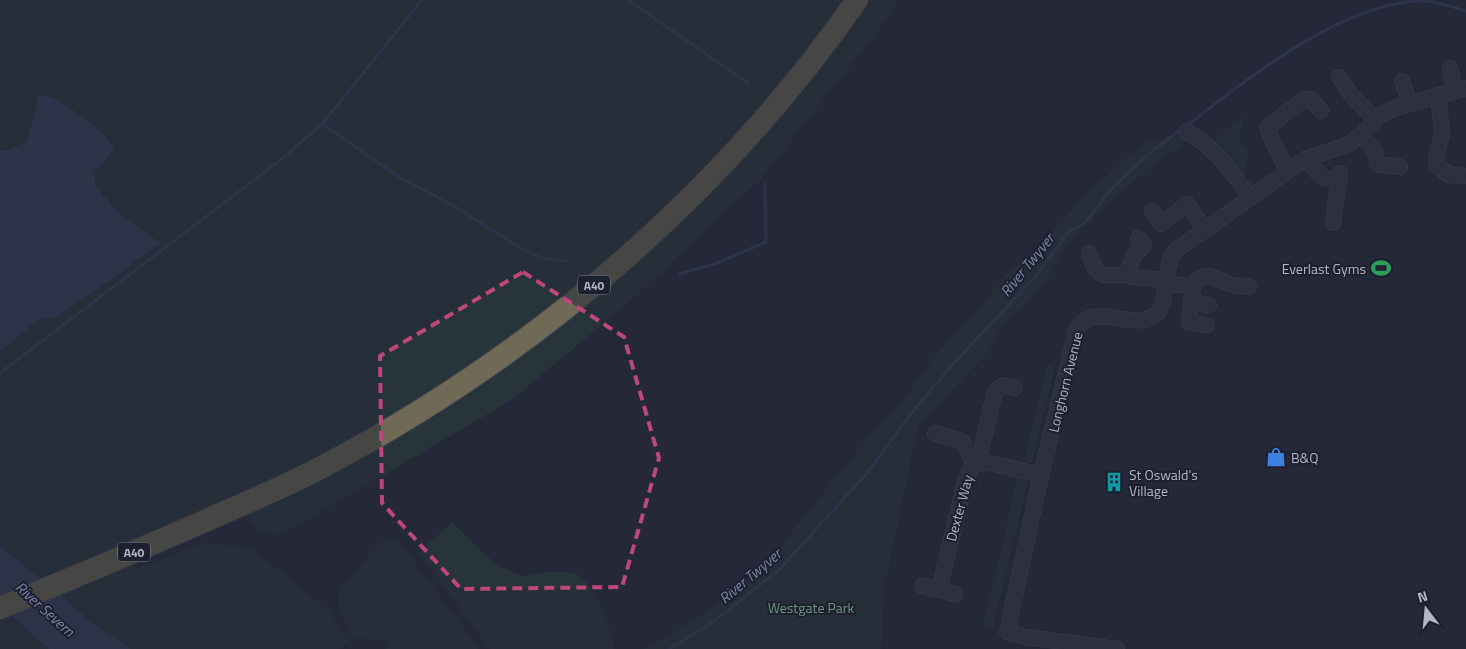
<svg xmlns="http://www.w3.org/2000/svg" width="1466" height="649" font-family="'Titillium Web',sans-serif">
<rect width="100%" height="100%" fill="#242839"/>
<g fill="#27353b">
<path d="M 0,0 L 899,0 L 888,18 L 761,179 L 625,306 L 510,401 L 281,535 L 258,531 L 239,509 L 199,534 L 151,559 L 146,557 L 131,562 L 135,568 L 142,567 L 205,542 L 244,547 L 257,552 L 328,610 L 349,642 L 342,645 L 341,649 L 131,649 L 95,625 L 0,546 L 0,352 L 38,320 L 55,318 L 108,282 L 159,243 L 122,216 L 95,186 L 95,171 L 107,159 L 39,94 L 27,142 L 7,150 L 0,151 Z"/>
<path d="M 1243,114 L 1240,141 L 1248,152 L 1245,175 L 1240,178 L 1210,145 Z"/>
<path d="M 1182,136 L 1186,142 L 1143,173 L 1077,234 L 1063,250 L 1051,273 L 1027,305 L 1002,325 L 989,352 L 922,420 L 916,436 L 883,594 L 881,649 L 644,649 L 700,616 L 730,595 L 770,559 L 874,430 L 897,409 L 934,357 L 979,308 L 1010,270 L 1039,247 L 1081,200 L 1129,155 L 1147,142 Z"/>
<path d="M 1057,359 L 1032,463 L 1018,460 L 1025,456 L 1047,364 Z"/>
<path d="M 1011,474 L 1029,477 L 993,629 L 982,627 L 1017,481 Z"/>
<path d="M 452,522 C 476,544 488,565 521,575 C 529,578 539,572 547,572 C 554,572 567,571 574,573 C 597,582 610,628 615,649 L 490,649 L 419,553 Z"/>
<path d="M 392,537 L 399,541 L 479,649 L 385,649 L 387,639 L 384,641 L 361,638 L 355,640 C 348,625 332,603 340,587 L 382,541 Z"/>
<path d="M 7,613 L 49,649 L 0,649 L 0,616 Z"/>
</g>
<g fill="#3a4261">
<path d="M 39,94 C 62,99 101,127 114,147 L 107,159 L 95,171 L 95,186 L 122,216 L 160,243 L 108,282 L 55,318 L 38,320 L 0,352 L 0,151 L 7,150 L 27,142 Z"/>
<path d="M 0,546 L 95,625 L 131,649 L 49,649 L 0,606 Z"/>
</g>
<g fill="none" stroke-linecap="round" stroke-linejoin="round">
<g stroke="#3a4261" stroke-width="3">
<path d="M 628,0 L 748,83"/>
<path d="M 322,124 L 422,0"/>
<path d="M 1186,126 C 1247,80 1344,0 1425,1 C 1439,2 1453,7 1466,11"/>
<path d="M 680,274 L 717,263 L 766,242 L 765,184"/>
<path d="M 0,373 L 283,158 L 322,124 L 401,178 L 454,206 L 522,249 L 542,258 L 568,261"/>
<path d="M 669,649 L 710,624 L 779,570 L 868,472 L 909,416 L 953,364 L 1036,276 L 1069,231 L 1084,224 L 1112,188 L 1150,153 L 1181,129"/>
</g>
<defs>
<g id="minor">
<path d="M 1450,68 L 1455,90"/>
<path d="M 1339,77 L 1352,96 L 1376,120"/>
<path d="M 1402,81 L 1410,103"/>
<path d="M 1438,95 L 1442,134 L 1436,158 L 1437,165 L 1449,175 L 1466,176"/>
<path d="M 1186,131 C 1214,147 1232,171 1250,198"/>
<path d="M 1361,135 L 1375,151 L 1377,164 L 1400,167"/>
<path d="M 1305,159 L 1322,177 L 1339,181"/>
<path d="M 1288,170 C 1283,163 1267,132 1268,127 L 1304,99 L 1312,100 L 1321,111"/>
<path d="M 1152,211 L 1161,224 L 1187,204 L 1205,230"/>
<path d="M 1333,223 L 1340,173"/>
<path d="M 1089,253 L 1094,267 L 1103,275 L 1127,275 L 1134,277 L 1166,280"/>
<path d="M 1127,275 L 1134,255 L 1144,245 L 1138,238"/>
<path d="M 1165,284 L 1193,286 C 1205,266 1218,282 1233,285 C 1238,286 1244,286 1249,287"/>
<path d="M 1193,286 L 1189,323 L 1207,325"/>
<path d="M 1192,302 L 1209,305"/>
<path d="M 935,433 L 962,441 L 969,453 L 973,465"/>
<path d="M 978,463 L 995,391 L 1004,385 L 1015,388"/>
<path d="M 922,586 L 955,594"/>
<path d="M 939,590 L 966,478 L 973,465 L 986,462 L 1041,475"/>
<path d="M 1117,649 L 1025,637 L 1007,632 L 1041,475 L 1077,328 C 1097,301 1131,331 1154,316 C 1170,305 1162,268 1175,251 L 1305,159 L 1347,145 L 1361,135 L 1378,117 L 1392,109 L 1466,88"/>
</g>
<path id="highway" d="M 0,608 C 66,581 132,553 198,524 C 240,505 283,488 324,466 C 534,355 721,195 857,0"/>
</defs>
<use href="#minor" stroke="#525664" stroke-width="16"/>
<use href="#highway" stroke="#3f4351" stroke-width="24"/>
<use href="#minor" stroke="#373b49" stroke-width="15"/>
<use href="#highway" stroke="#6f6a55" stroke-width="22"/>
</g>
<path d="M0 0H1466V649H0ZM 523,272 L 624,337 L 659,458 L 622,587 L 461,589 L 382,503 L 380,356 Z" fill="#242839" fill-opacity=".55" fill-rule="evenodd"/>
<path fill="none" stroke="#bd477b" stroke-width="4" stroke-dasharray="10 6" stroke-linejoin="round" d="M 523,272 L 624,337 L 659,458 L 622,587 L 461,589 L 382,503 L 380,356 Z"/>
<defs>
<symbol id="stadium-bare" viewBox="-9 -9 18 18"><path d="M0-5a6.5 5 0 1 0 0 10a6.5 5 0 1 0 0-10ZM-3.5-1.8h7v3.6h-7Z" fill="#2e9e5b" stroke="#1d202e" stroke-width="2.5" paint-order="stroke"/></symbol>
<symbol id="shop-bare" viewBox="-9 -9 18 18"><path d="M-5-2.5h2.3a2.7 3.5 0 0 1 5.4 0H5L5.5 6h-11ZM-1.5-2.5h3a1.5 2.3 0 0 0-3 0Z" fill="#3f7fe0" stroke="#1d202e" stroke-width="2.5" paint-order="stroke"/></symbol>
<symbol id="building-bare" viewBox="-9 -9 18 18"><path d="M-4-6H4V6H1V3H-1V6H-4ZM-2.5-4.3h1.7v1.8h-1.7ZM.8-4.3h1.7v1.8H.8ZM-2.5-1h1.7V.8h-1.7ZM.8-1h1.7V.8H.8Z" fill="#0f9aa8" stroke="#1d202e" stroke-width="2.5" paint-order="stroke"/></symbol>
</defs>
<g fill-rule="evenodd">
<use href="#stadium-bare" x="1367" y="254" width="28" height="28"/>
<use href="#shop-bare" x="1262" y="443" width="28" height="28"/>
<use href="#building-bare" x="1100" y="468" width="28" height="28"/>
</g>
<g text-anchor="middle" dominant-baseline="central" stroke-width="4" stroke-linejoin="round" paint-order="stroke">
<g fill="#1d202e" stroke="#858998" stroke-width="1">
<rect x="578" y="275.5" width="32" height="19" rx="4"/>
<rect x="118" y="542.5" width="32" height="19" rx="4"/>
</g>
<g font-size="12" font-weight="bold" fill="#b2b6c5">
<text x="594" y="285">A40</text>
<text x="134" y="552">A40</text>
</g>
<g font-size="14" fill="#b2b6c5" stroke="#1d202e" text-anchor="start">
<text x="1366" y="268" text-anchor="end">Everlast Gyms</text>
<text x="1291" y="457">B&amp;Q</text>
<text x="1129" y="474">St Oswald's<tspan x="1129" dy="16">Village</tspan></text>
</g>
<g font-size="14" fill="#b2b6c5" stroke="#1d202e">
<text transform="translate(1065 382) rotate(-76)">Longhorn Avenue</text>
<text transform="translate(959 508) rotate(-75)">Dexter Way</text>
</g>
<g font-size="14" fill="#6b947e" stroke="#1d202e">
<text x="811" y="607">Westgate Park</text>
</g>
<g font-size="15" font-style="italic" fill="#7c86ab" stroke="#1d202e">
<text transform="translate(1027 265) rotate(-51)">River Twyver</text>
<text transform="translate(750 576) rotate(-40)">River Twyver</text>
<text transform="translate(45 609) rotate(42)">River Severn</text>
</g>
</g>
<g transform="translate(1426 609) rotate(344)" stroke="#1d202e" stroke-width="4" paint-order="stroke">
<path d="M0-4L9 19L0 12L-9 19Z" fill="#b2b6c5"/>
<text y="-8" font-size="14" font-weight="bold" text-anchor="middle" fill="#b2b6c5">N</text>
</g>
</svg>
